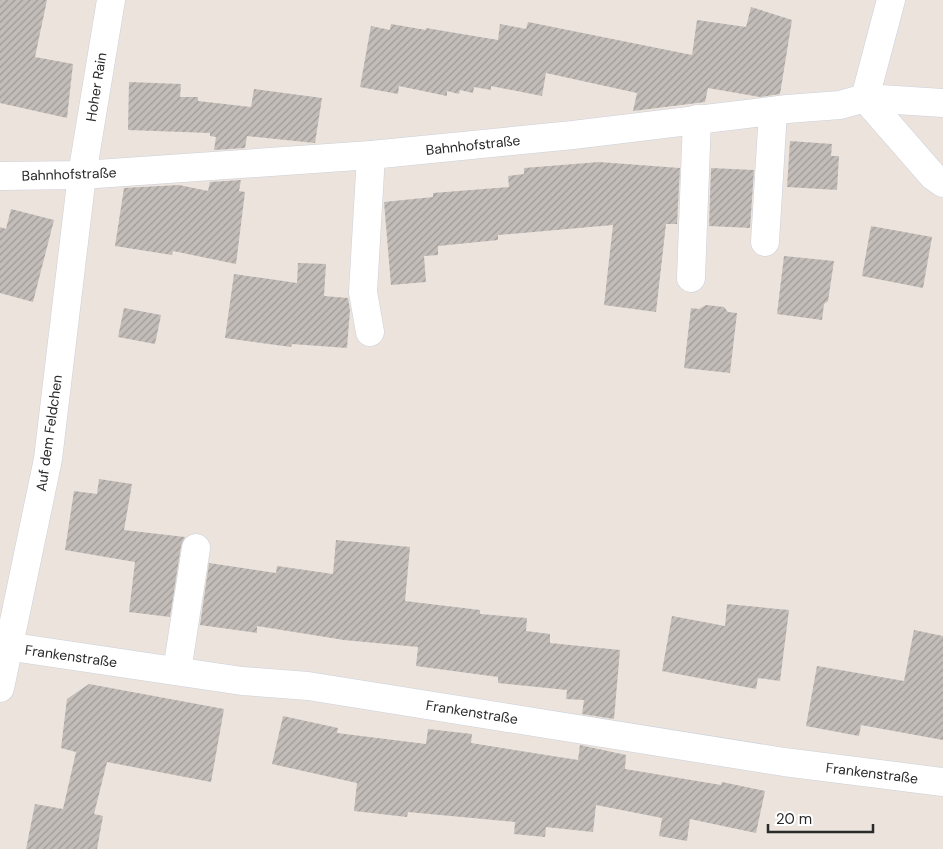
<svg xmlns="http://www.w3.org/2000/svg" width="943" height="849" font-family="'DM Sans',sans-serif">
<defs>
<pattern id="building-hatch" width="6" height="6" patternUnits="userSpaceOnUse" patternTransform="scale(1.25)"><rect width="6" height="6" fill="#c3bdb9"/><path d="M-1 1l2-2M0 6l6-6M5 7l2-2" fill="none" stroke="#9f9a97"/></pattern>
</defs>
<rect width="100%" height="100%" fill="#ebe3dc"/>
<g fill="url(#building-hatch)">
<path d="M 0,0 L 47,0 L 35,57 L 73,64 L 67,118 L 0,103 Z"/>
<path d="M 751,7 L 792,20 L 780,94 L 760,97 L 708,88 L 705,102 L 633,111 L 637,93 L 546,73 L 542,96 L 491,86 L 491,90 L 474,87 L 473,93 L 460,90 L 459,94 L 447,91 L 447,96 L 399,86 L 398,94 L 360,87 L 371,26 L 390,30 L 391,24 L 426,30 L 426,28 L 498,40 L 500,24 L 526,29 L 528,22 L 692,55 L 697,20 L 746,27 Z"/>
<path d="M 129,82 L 181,84 L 180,97 L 198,97 L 198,101 L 251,107 L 254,89 L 322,98 L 315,143 L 247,136 L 245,148 L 214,150 L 216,137 L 210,136 L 210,133 L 128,130 Z"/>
<path d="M 790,141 L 832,144 L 831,156 L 839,156 L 837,190 L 787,187 Z"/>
<path d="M 599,162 L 680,168 L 677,224 L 666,224 L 656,312 L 604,305 L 613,225 L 498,235 L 498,240 L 438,246 L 438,255 L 424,256 L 426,282 L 391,285 L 384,202 L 433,197 L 433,193 L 509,187 L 508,176 L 524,174 L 524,168 Z"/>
<path d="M 711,168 L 754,170 L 750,228 L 709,226 Z"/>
<path d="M 241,180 L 239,191 L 245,192 L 236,264 L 173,251 L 172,255 L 115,246 L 124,188 L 179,185 L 208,191 L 210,182 Z"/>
<path d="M 11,209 L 54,220 L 33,302 L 0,293 L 0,227 L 6,229 Z"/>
<path d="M 871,226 L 932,237 L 923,288 L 862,276 Z"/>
<path d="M 784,256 L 834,261 L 828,301 L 824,304 L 822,320 L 777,314 Z"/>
<path d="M 298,263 L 326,264 L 324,296 L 348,298 L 350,310 L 347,348 L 292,344 L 291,347 L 225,338 L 234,274 L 297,283 Z"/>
<path d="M 706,305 L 724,307 L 728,312 L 737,313 L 730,373 L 684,368 L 691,308 L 699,309 Z"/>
<path d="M 124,308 L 161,315 L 155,344 L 118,337 Z"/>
<path d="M 99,479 L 132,484 L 124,530 L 185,537 L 181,546 L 170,617 L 129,612 L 135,562 L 65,550 L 74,491 L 97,494 Z"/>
<path d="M 336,540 L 410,547 L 405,601 L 480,610 L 480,614 L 527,618 L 526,631 L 550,634 L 550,643 L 620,650 L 614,719 L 582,714 L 584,700 L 566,699 L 567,690 L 498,683 L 498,677 L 416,666 L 418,647 L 344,640 L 257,626 L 257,633 L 200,625 L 209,563 L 276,573 L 277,566 L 333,574 Z"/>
<path d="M 727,604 L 789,610 L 780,681 L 758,678 L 756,689 L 662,671 L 672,616 L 725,626 Z"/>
<path d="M 914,630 L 943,636 L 943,740 L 861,725 L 859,736 L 806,726 L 817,666 L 904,681 Z"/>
<path d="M 89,684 L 224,709 L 211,782 L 107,762 L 94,814 L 103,816 L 97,849 L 26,849 L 35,804 L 63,809 L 76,752 L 61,748 L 67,699 Z"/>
<path d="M 283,716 L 338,728 L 337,733 L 426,744 L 428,729 L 472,734 L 471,743 L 578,760 L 580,745 L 626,755 L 625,769 L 721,785 L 722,782 L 765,791 L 756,833 L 690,819 L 687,841 L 659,836 L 662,818 L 596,805 L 593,832 L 546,827 L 545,837 L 514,834 L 515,822 L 408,812 L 407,817 L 354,811 L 357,783 L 272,764 Z"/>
</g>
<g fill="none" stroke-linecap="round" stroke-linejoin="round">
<defs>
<g id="minor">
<path d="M 891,0 L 865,98 L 933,176 L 943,183"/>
<path d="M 0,176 L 82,175 L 371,155 L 573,135 L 787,109 L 840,105 L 865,98 L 943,103"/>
<path d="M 765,242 L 773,111"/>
<path d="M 691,278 L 697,119"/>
<path d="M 370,332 L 363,292 L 371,155"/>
<path d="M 0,645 L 242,681 L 308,686 L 784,762 L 943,782"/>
<path d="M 177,671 L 196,548"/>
<path d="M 0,688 L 48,459 L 82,175 L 111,0"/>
</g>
</defs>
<use href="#minor" stroke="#cbd0db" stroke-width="29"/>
<use href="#minor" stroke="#fff" stroke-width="28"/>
</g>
<g text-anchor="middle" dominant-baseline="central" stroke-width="5" stroke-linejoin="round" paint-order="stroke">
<g font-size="14" fill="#2a2a2a" stroke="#fff">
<text transform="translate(96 87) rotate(-81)">Hoher Rain</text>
<text transform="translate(473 145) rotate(-6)">Bahnhofstraße</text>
<text transform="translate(69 174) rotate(-2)">Bahnhofstraße</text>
<text transform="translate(49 433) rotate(-82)">Auf dem Feldchen</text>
<text transform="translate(71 656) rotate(8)">Frankenstraße</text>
<text transform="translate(472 712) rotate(9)">Frankenstraße</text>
<text transform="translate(872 773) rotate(7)">Frankenstraße</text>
</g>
</g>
<path d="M768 824v8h105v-8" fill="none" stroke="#2a2a2a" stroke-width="2.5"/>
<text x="776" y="824" font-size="15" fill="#2a2a2a" stroke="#ffffff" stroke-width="4" paint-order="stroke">20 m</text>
</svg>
